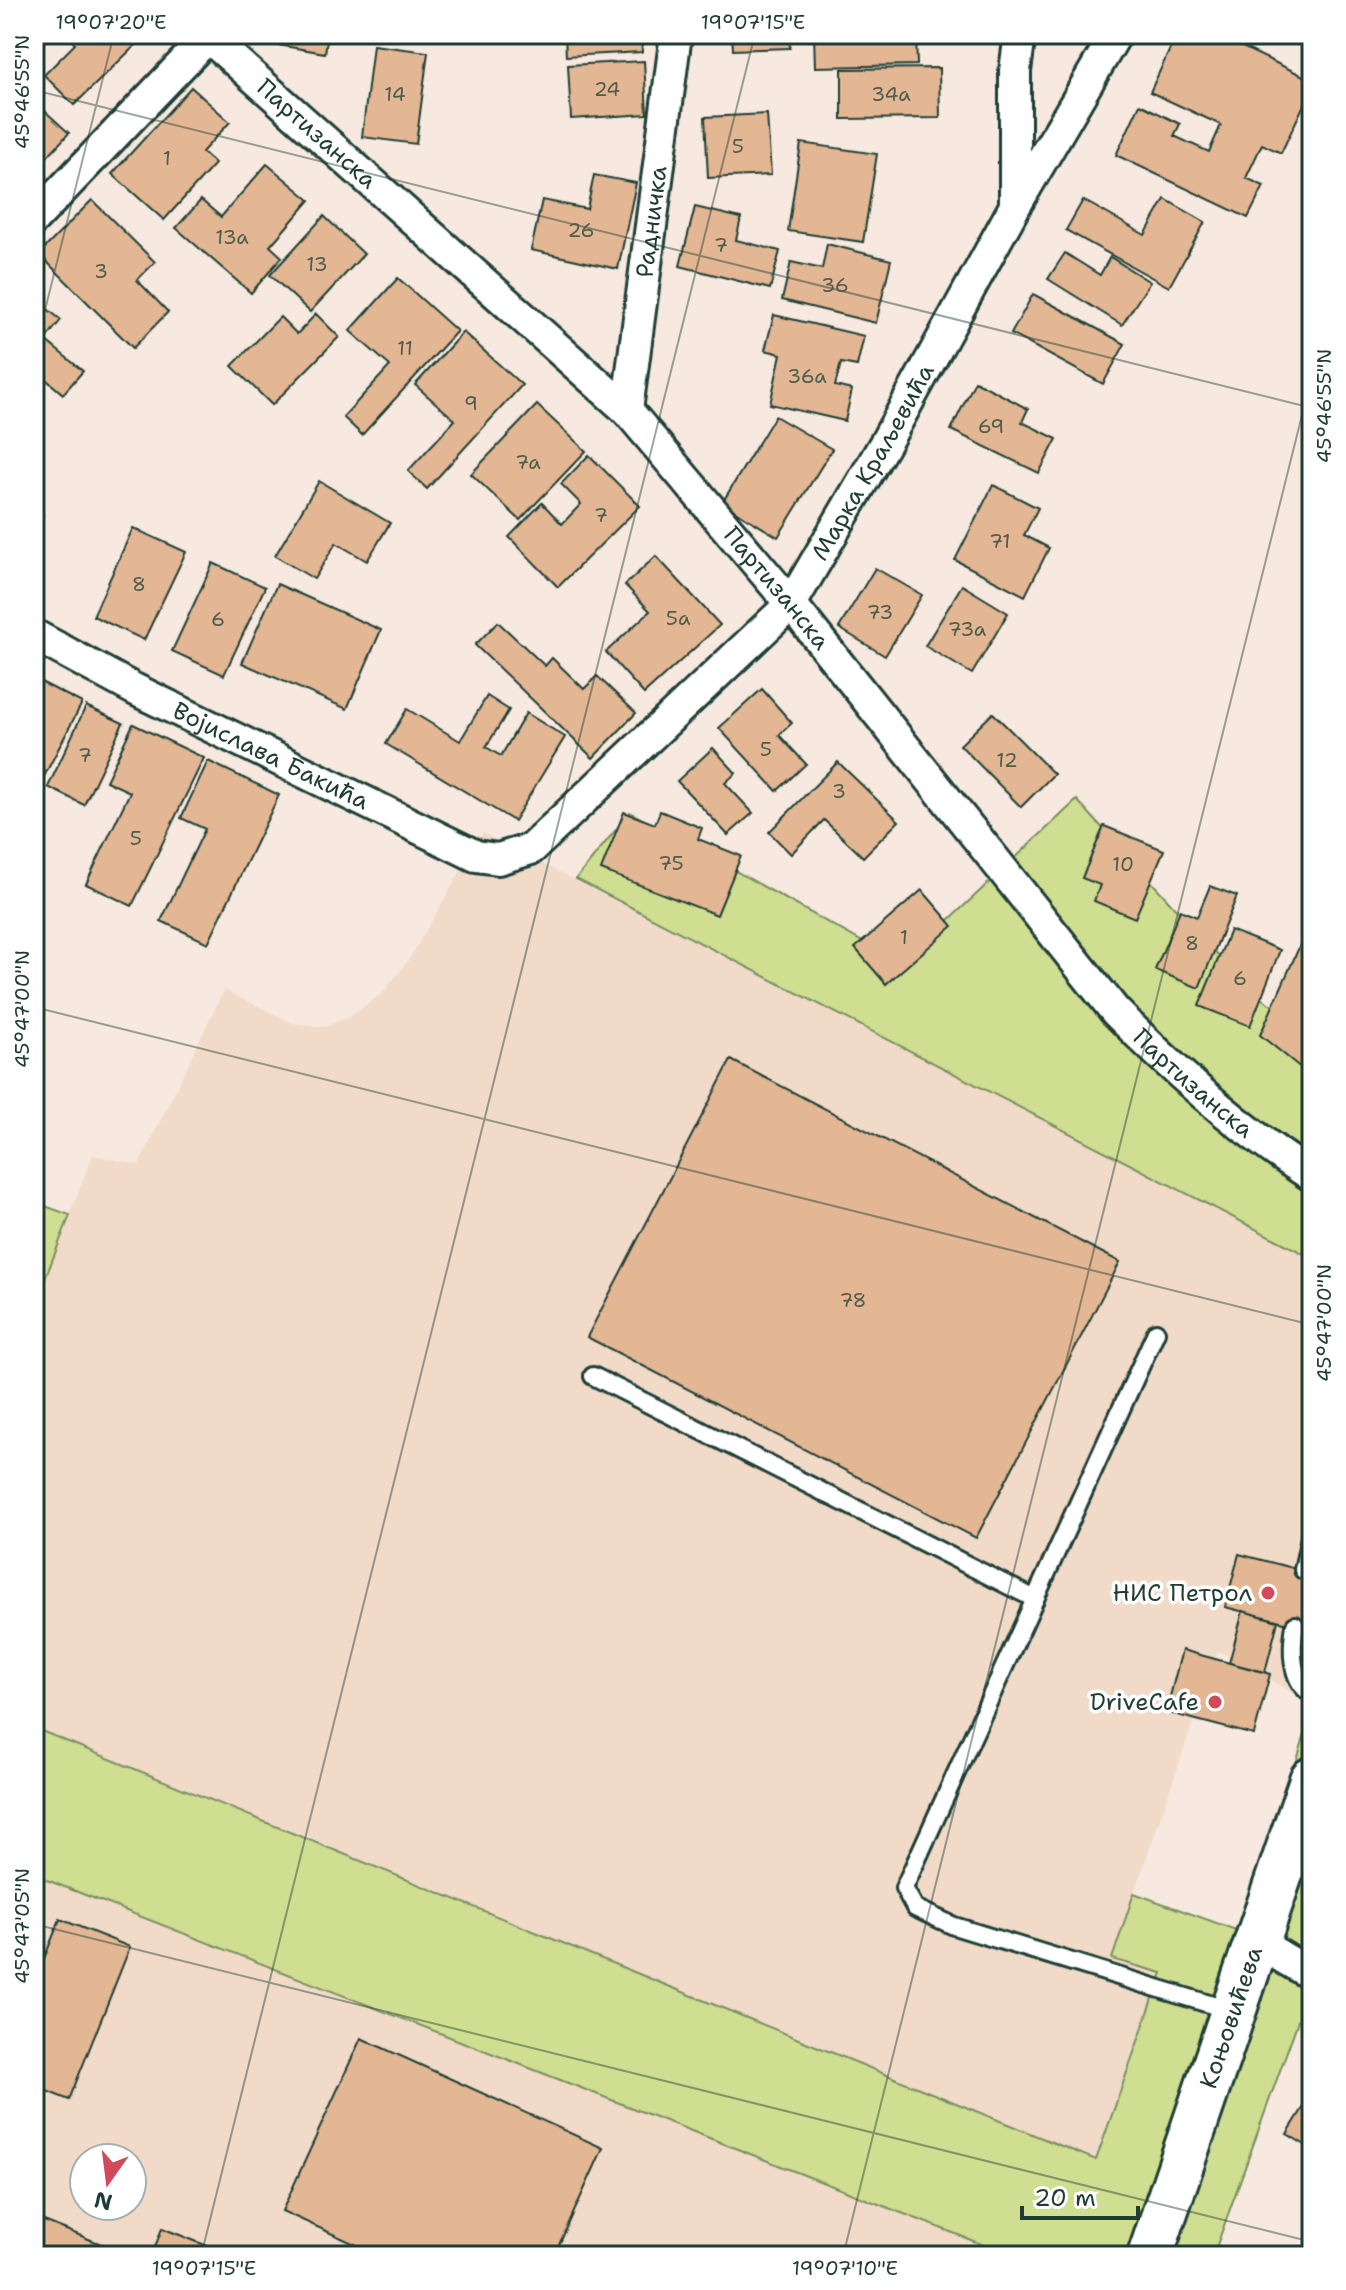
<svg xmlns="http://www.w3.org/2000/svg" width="1346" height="2290" font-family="'Shantell Sans',sans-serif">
<rect width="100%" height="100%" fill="#f7e9df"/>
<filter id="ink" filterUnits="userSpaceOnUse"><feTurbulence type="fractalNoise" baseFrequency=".0125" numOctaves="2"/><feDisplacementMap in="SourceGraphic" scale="16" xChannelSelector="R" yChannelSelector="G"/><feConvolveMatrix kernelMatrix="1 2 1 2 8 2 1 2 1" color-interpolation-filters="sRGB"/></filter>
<g filter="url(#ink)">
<g fill="#f1dac8" fill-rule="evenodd">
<path d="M 483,833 L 1312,1258 L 1312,1704 L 1218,1650 L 1112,1958 L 1162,1972 L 1096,2161 L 34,1728 L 34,1307 L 93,1155 L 139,1165 L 224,990 L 293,1023 L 325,1027 L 350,1017 L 383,993 L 410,958 Z"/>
<path d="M 34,1875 L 1012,2256 L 34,2256 ZM 84,2158 L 132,2158 L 132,2206 L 84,2206 Z"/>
</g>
<g fill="#d0de91" stroke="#788e62" stroke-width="2">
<path d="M 1077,800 L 1249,989 L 1312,1034 L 1312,1258 L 576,879 L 630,812 L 902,964 Z"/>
<path d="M 34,1202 L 70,1215 L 34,1307 Z"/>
<path d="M 1312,1711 L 1312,1982 L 1213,2256 L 1012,2256 L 34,1875 L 34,1728 L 1096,2160 L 1162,1973 L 1112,1959 L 1134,1893 L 1244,1933 Z"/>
</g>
<g fill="#e3b793" stroke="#1f3d34" stroke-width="2">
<path d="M 66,34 L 144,34 L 146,35 L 74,105 L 44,75 L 75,44 Z"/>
<path d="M 267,34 L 328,34 L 325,53 L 266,43 Z"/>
<path d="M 565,34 L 641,34 L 642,52 L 566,56 Z"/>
<path d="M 732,34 L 789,34 L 790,48 L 733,50 Z"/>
<path d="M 814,34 L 916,34 L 917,65 L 815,67 Z"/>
<path d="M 1177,34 L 1215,34 L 1312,80 L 1312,88 L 1281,153 L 1262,144 L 1246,178 L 1264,186 L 1248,218 L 1116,155 L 1140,104 L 1180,124 L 1174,136 L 1209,152 L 1221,125 L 1150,92 Z"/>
<path d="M 1289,34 L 1312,34 L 1312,46 Z"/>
<path d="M 373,45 L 428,52 L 416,144 L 362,137 Z"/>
<path d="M 644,61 L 647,114 L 571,119 L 568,65 Z"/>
<path d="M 939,68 L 940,118 L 842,119 L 842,69 Z"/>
<path d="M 191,87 L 230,122 L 202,152 L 215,164 L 164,220 L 112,174 Z"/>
<path d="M 34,101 L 69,133 L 34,171 Z"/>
<path d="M 767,114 L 771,175 L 708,178 L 705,117 Z"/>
<path d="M 801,143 L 877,154 L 863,242 L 788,231 Z"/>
<path d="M 267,164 L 310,200 L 270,246 L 282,257 L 251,293 L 176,228 L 201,200 L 221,217 Z"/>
<path d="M 594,175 L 636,183 L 618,269 L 531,250 L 542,200 L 587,209 Z"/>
<path d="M 1165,199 L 1205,222 L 1169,287 L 1066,230 L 1083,200 L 1145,235 Z"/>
<path d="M 92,200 L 155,262 L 137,280 L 168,312 L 133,348 L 39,254 Z"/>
<path d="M 695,207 L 741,218 L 736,240 L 780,251 L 770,289 L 680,266 Z"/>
<path d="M 324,216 L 364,254 L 310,312 L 270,275 Z"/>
<path d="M 827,244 L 891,260 L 876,323 L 782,300 L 791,262 L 822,269 Z"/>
<path d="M 1065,253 L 1100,275 L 1110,257 L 1150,282 L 1122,325 L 1048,279 Z"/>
<path d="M 398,278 L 457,331 L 362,435 L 343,417 L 390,366 L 350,331 Z"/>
<path d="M 1033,294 L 1125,344 L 1103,384 L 1011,334 Z"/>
<path d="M 34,298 L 61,320 L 45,340 L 83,371 L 63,394 L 34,369 Z"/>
<path d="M 316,314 L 339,337 L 272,405 L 232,366 L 280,317 L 297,334 Z"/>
<path d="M 774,315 L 864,336 L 857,366 L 841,363 L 835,386 L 852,390 L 845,421 L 770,404 L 781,354 L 765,350 Z"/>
<path d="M 463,332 L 522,385 L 427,489 L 408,471 L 455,420 L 415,385 Z"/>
<path d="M 975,381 L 1028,409 L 1022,422 L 1057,439 L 1039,473 L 951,430 Z"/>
<path d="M 537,405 L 586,451 L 520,520 L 471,474 Z"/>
<path d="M 775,416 L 832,449 L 778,537 L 722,503 Z"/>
<path d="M 589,455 L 640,506 L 558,587 L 509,537 L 542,503 L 562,524 L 581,504 L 561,484 Z"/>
<path d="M 319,481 L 390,523 L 367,561 L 336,543 L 314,579 L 275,556 Z"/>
<path d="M 993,485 L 1038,508 L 1024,535 L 1049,548 L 1025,596 L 955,560 Z"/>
<path d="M 34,511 L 43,514 L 34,539 Z"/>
<path d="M 133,528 L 186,552 L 144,640 L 93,616 Z"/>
<path d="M 656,556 L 720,625 L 644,694 L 606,652 L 650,611 L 625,585 Z"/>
<path d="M 213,563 L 265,587 L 224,675 L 172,651 Z"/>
<path d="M 875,568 L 922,595 L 885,656 L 839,628 Z"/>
<path d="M 277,584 L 381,630 L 347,709 L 242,663 Z"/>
<path d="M 962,585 L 1008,613 L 972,674 L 925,646 Z"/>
<path d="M 498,622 L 545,666 L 552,658 L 584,689 L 597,676 L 636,713 L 593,758 L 475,645 Z"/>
<path d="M 37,680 L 82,703 L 34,796 L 34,686 Z"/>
<path d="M 762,689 L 792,723 L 779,735 L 806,764 L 777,791 L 719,728 Z"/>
<path d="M 487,696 L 509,710 L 486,747 L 501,756 L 526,713 L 565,737 L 514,821 L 386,744 L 407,709 L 460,741 Z"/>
<path d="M 86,706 L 123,723 L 84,805 L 48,787 Z"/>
<path d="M 993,713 L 1054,774 L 1021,807 L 960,745 Z"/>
<path d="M 133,724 L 204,758 L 132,906 L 86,884 L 130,792 L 106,781 Z"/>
<path d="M 713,748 L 736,773 L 725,783 L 753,813 L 728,835 L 677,781 Z"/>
<path d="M 208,761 L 279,795 L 208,943 L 161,921 L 205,829 L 181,818 Z"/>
<path d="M 838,762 L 899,821 L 863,857 L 824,820 L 791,854 L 769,832 Z"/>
<path d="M 660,811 L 702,828 L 698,839 L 741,856 L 717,915 L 601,870 L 624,812 L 655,824 Z"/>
<path d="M 1104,826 L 1164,850 L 1135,918 L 1094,901 L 1100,885 L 1082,878 Z"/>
<path d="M 1210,886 L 1237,896 L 1199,988 L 1155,970 L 1180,910 L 1197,917 Z"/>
<path d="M 922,890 L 953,926 L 886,984 L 855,948 Z"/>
<path d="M 1230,930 L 1280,950 L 1250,1026 L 1199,1006 Z"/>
<path d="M 1300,945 L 1312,950 L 1312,1077 L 1260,1035 Z"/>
<path d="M 731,1060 L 1120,1262 L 976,1538 L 587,1337 Z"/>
<path d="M 1239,1554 L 1312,1573 L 1312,1595 L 1304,1627 L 1225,1607 Z"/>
<path d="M 1243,1611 L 1278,1621 L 1265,1672 L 1229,1663 Z"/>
<path d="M 1182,1650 L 1270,1674 L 1254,1735 L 1166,1712 Z"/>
<path d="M 60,1919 L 130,1947 L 69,2100 L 34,2086 L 34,1983 Z"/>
<path d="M 361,2038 L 603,2148 L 554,2256 L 381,2256 L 282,2211 Z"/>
<path d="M 1312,2094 L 1312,2149 L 1287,2134 Z"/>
<path d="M 34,2217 L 131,2256 L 34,2256 Z"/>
<path d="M 162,2228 L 233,2256 L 152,2256 Z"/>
</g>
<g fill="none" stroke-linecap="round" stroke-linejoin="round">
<defs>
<g id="service">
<path d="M 1156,1332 L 904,1888 L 915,1908 L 954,1926 L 1232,2011"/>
<path d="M 593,1376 L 1035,1599"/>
<path d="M 1303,1570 L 1312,1528"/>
<path d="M 1295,1625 C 1291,1648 1290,1682 1312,1694"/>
</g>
<g id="minor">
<path id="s1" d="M 205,34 L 627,410 L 791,604 L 1115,1011 C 1176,1073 1239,1129 1312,1176"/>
<path d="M 1015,204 L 1015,71 L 1020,34"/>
<path d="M 34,219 L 208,37"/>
<path id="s2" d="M 627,410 L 676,34"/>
<path id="s3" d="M 34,635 L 134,689 L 476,856 L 498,859 L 531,849 L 791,604 L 888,438 L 1015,206 L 1116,34"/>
<path d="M 1257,1942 L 1312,1975"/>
</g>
<g id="secondary">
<path id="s4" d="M 1150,2256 L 1312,1780"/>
</g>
</defs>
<use href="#service" stroke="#1f3d34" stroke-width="22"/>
<use href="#minor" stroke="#1f3d34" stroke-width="36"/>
<use href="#secondary" stroke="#1f3d34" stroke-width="50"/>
<use href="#service" stroke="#fff" stroke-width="16"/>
<use href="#minor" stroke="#fff" stroke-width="30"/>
<use href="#secondary" stroke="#fff" stroke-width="44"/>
</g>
</g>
<path fill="none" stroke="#1f3d34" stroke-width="2" stroke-opacity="0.45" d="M 34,90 L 1312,408M 34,354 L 114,34M 34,1007 L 1312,1325M 34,1924 L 1312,2242M 201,2256 L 755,34M 843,2256 L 1312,375"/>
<g fill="#d1495b" stroke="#fff" stroke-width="3">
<circle cx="1268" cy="1593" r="8"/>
<circle cx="1215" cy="1702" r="8"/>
</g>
<g text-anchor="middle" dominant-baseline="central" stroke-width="7" stroke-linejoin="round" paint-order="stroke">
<g font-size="20" fill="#505c4c">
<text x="607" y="89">24</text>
<text x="395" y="94">14</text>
<text x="891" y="94">34a</text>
<text x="738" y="146">5</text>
<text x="167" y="158">1</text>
<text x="581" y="230">26</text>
<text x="232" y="237">13a</text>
<text x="721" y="245">7</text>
<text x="317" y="264">13</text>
<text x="101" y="271">3</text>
<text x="835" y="285">36</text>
<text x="405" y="348">11</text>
<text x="807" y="376">36a</text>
<text x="471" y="403">9</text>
<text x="991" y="426">69</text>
<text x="528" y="462">7a</text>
<text x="601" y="515">7</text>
<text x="1000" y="541">71</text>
<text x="139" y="584">8</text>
<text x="880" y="612">73</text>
<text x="678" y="618">5a</text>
<text x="218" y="619">6</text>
<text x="967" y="629">73a</text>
<text x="766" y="749">5</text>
<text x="85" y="755">7</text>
<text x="1007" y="760">12</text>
<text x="839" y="791">3</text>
<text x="136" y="838">5</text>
<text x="671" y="863">75</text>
<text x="1123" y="864">10</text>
<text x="904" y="937">1</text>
<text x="1192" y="943">8</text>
<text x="1240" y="978">6</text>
<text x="853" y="1300">78</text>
</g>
<g font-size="24" fill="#1f3d34" stroke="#fff">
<text stroke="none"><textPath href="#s1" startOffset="150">Партизанска</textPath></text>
<text stroke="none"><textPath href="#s2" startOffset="190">Радничка</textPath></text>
<text stroke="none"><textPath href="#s3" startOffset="1072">Марка Краљевића</textPath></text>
<text stroke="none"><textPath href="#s1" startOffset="798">Партизанска</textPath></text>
<text stroke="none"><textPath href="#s3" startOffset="266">Војислава Бакића</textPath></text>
<text stroke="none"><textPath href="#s1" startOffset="1446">Партизанска</textPath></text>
<text stroke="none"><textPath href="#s4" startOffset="252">Коњовићева</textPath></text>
</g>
<g font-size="24" fill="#1f3d34" stroke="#fff" text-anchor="end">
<text x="1252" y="1593">НИС Петрол</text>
<text x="1199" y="1702">DriveCafe</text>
</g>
</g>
<rect width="1346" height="2290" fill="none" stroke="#fff" stroke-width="88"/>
<g transform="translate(108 2182) rotate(194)"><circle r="38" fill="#ffffff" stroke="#a5b1ae" stroke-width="2"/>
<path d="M0-6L14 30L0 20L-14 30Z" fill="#d1495b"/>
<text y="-12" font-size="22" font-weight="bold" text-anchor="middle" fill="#1f3d34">N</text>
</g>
<path d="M1022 2206v12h116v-12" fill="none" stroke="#1f3d34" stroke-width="4"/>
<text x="1034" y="2206" font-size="24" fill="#1f3d34" stroke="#ffffff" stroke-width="6" paint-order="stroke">20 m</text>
<rect x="44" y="44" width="1258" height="2202" fill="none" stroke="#1f3d34" stroke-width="3"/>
<g font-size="20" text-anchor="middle" fill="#1f3d34">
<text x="111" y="29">19°07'20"E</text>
<text x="753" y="29">19°07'15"E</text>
<text transform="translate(22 92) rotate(-90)" y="7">45°46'55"N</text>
<text transform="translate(1324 406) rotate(-90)" y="7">45°46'55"N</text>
<text transform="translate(22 1009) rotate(-90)" y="7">45°47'00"N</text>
<text transform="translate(1324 1323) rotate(-90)" y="7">45°47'00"N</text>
<text transform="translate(22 1926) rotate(-90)" y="7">45°47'05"N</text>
<text x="204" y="2275">19°07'15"E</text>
<text x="845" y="2275">19°07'10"E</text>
</g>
</svg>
